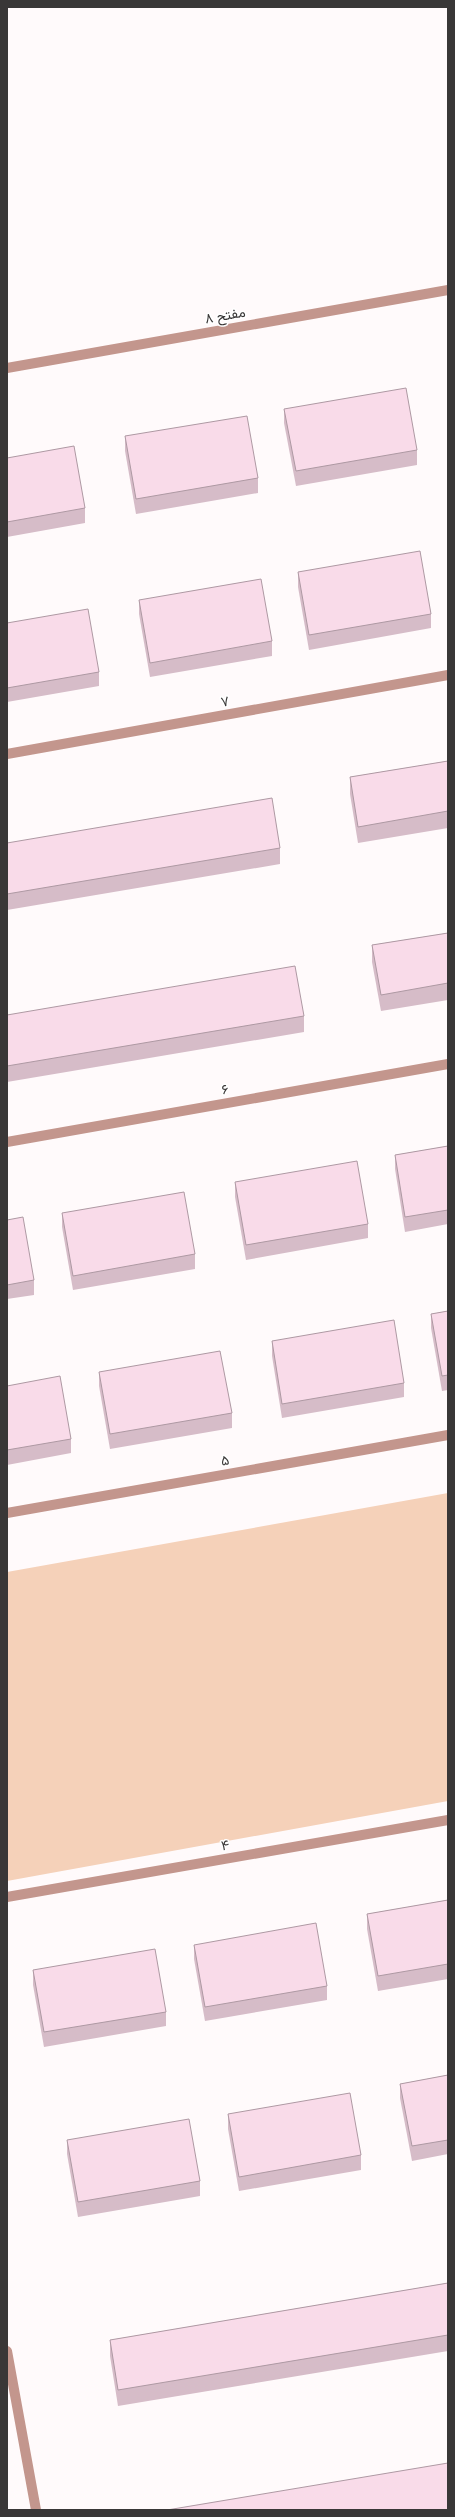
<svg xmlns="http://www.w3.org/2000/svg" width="455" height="2517" font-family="Montserrat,Vazirmatn,sans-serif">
<rect width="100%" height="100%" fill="#fffafb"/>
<path fill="#f5d1b9" d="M 448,1493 L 448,1801 L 7,1881 L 7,1572 Z"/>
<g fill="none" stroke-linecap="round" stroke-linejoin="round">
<g stroke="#c3968d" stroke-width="10">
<path d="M 7,368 L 448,290"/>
<path d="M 7,754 L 448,675"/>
<path d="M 7,1142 L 448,1064"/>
<path d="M 7,1513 L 448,1435"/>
<path d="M 7,1897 L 448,1820"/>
<path d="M 7,2351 L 36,2510"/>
</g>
</g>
<g fill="#d6bcc8">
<path d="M 284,409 L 417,450 L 417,465 L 296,486 L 284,423 Z"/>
<path d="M 125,436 L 258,478 L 258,493 L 136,514 L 125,451 Z"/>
<path d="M 7,458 L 85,508 L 85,523 L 7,537 Z"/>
<path d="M 298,572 L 431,614 L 431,628 L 309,650 L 298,587 Z"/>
<path d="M 139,600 L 272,641 L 272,656 L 150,677 L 139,614 Z"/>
<path d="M 7,623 L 99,672 L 99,686 L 7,702 Z"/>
<path d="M 448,761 L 448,828 L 358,843 L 350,794 L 350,777 Z"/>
<path d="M 7,843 L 280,848 L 280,864 L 7,910 Z"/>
<path d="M 448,933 L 448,1000 L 381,1011 L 372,962 L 372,945 Z"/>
<path d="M 7,1015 L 304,1016 L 304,1032 L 7,1082 Z"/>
<path d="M 448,1146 L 448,1224 L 405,1232 L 395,1169 L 395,1155 Z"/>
<path d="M 235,1182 L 368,1224 L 368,1238 L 246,1260 L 235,1197 Z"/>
<path d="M 62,1213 L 195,1254 L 195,1269 L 73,1290 L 62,1227 Z"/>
<path d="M 7,1220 L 34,1280 L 34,1295 L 7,1299 Z"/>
<path d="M 448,1311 L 448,1390 L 442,1391 L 431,1328 L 431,1314 Z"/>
<path d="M 272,1341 L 404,1383 L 404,1397 L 282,1418 L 272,1356 Z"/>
<path d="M 99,1372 L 232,1413 L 232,1428 L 110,1449 L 99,1386 Z"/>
<path d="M 7,1386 L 71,1439 L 71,1453 L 7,1465 Z"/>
<path d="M 448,1900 L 448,1979 L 378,1991 L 367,1929 L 367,1914 Z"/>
<path d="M 194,1945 L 327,1986 L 327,2000 L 205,2021 L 194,1959 Z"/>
<path d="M 33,1970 L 166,2012 L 166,2026 L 44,2047 L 33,1985 Z"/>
<path d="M 448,2075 L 448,2154 L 412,2161 L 400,2098 L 400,2084 Z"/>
<path d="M 228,2114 L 361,2155 L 361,2170 L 239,2191 L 228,2129 Z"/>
<path d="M 67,2140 L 200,2181 L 200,2196 L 78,2217 L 67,2154 Z"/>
<path d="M 448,2283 L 448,2351 L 118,2406 L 110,2356 L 110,2340 Z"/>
</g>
<g fill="#f9dbe9" stroke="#ae99a3">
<path d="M 406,388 L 417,450 L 296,471 L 284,409 Z"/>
<path d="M 247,416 L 258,478 L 136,499 L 125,436 Z"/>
<path d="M 74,446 L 85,508 L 7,522 L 7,458 Z"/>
<path d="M 420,551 L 431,614 L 309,635 L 298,572 Z"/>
<path d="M 261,579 L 272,641 L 150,663 L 139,600 Z"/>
<path d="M 88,609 L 99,672 L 7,688 L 7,623 Z"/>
<path d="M 448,761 L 448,811 L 358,827 L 350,777 Z"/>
<path d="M 272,798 L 280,848 L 7,894 L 7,843 Z"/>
<path d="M 448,933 L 448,983 L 381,995 L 372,945 Z"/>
<path d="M 295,966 L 304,1016 L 7,1066 L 7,1015 Z"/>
<path d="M 448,1146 L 448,1210 L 405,1217 L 395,1155 Z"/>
<path d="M 357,1161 L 368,1224 L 246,1245 L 235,1182 Z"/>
<path d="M 184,1192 L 195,1254 L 73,1276 L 62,1213 Z"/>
<path d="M 23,1217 L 34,1280 L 7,1285 L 7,1220 Z"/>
<path d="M 448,1311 L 448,1375 L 442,1376 L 431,1314 Z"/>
<path d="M 394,1320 L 404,1383 L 282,1404 L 272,1341 Z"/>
<path d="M 220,1351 L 232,1413 L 110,1434 L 99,1372 Z"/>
<path d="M 60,1376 L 71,1439 L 7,1450 L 7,1386 Z"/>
<path d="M 448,1900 L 448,1964 L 378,1976 L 367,1914 Z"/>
<path d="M 316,1923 L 327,1986 L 205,2007 L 194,1945 Z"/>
<path d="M 155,1949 L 166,2012 L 44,2032 L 33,1970 Z"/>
<path d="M 448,2075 L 448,2140 L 412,2146 L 400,2084 Z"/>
<path d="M 350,2093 L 361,2155 L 239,2177 L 228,2114 Z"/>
<path d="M 189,2119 L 200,2181 L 78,2202 L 67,2140 Z"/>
<path d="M 448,2283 L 448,2335 L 118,2390 L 110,2340 Z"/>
<path d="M 448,2463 L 448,2510 L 167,2510 Z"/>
</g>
<g text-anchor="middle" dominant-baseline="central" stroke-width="3" stroke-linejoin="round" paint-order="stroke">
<g font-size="14" fill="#393737" stroke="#fff">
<text transform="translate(225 315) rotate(-10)">۸ مفتح</text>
<text transform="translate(225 701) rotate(-10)">۷</text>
<text transform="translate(225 1089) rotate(-10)">۶</text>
<text transform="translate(225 1460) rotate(-10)">۵</text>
<text transform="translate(225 1845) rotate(-10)">۴</text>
</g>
</g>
<rect width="455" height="2517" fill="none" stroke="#393737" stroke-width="16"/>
</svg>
